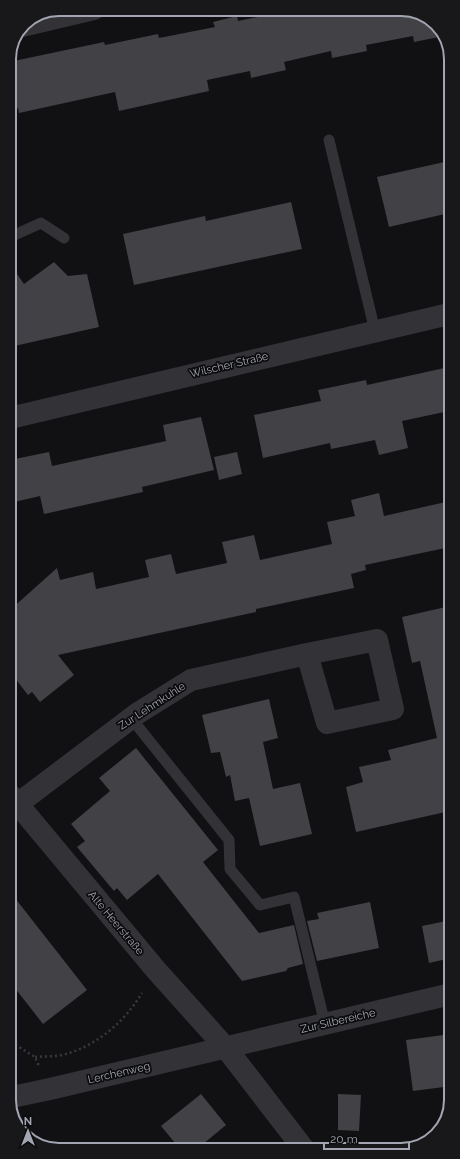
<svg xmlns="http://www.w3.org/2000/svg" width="460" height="1159" font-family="Raleway,sans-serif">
<rect width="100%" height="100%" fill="#111113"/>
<g fill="#414146">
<path d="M 296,9 L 405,9 L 432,19 L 444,36 L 414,42 L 413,36 L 366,45 L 367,51 L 332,58 L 331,51 L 284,62 L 286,70 L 251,78 L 250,71 L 207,80 L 209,91 L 119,111 L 115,92 L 19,113 L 18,108 L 9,110 L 9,62 L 104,42 L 105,45 L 158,34 L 159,38 L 215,27 L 213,22 L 237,16 L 238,21 Z"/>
<path d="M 449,161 L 449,213 L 389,227 L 377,177 Z"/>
<path d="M 291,202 L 302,249 L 134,285 L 123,234 L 205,216 L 206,221 Z"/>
<path d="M 54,262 L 68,276 L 87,274 L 99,327 L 10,347 L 10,264 L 24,284 Z"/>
<path d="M 449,367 L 449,411 L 402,421 L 408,448 L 379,455 L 375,440 L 331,449 L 330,443 L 263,458 L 254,415 L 321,401 L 318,390 L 366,380 L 367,385 Z"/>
<path d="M 201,417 L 214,470 L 142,487 L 143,492 L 44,514 L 40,496 L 10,503 L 10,460 L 49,452 L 52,466 L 166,441 L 163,425 Z"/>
<path d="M 237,452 L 242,474 L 219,480 L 214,457 Z"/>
<path d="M 379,493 L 384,516 L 450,501 L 450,547 L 365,565 L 366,570 L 351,574 L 354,588 L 256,609 L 256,612 L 58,655 L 74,675 L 40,702 L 32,692 L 28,695 L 11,673 L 10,610 L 57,568 L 60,580 L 93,572 L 96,589 L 149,577 L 145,560 L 171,554 L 176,574 L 227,563 L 222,542 L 254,535 L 260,560 L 332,544 L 327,522 L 355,516 L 351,500 Z"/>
<path d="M 450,606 L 450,811 L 356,832 L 346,787 L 363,782 L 359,767 L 391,760 L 388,750 L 437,738 L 420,661 L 412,663 L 402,617 Z"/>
<path d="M 269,699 L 278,738 L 263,742 L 273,789 L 300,783 L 312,834 L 260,846 L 249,798 L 235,801 L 230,775 L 226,777 L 220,752 L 211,753 L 202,715 Z"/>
<path d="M 136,748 L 218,850 L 203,862 L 259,933 L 294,925 L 303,964 L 288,968 L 286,971 L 242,981 L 158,874 L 127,900 L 117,888 L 114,891 L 77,847 L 85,841 L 71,824 L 110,791 L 99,778 Z"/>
<path d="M 11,893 L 87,990 L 43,1024 L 11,983 Z"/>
<path d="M 370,902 L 379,948 L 317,961 L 307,921 L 319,919 L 317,913 Z"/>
<path d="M 451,920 L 451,958 L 429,963 L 422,926 Z"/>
<path d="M 451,1034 L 451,1077 L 443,1078 L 444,1087 L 413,1091 L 406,1040 Z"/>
<path d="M 201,1094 L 226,1125 L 197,1149 L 180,1149 L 161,1126 Z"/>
<path d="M 338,1094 L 361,1095 L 359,1131 L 338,1130 Z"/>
</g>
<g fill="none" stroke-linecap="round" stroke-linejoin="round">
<g stroke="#38393e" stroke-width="2.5" stroke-dasharray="2 3" stroke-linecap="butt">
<path d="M 11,1042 L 35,1057 L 39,1066"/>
<path d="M 35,1057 C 45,1056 56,1057 66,1054 C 98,1045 125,1021 142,993"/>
</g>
<g stroke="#323237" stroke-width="11">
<path d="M 329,140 L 375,331"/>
<path d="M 10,237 L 41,223 L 64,238"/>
<path d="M 131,718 L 229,840 L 230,869 L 260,905 L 294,897 L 325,1024"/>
</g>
<g stroke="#323237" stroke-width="22">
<path d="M 22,26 L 94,9"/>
<path d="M 10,418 L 449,314"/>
<path d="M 11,796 L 156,970 L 226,1048 L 303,1148"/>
<path d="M 11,809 L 138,713 L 191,680 L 307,654 L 327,723 L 393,709 L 377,640 L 307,654"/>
<path d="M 12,1097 L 50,1089 L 451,994"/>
</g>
</g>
<g text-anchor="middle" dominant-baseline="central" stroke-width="3.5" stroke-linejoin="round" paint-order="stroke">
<g font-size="11" fill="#a3a6b2" stroke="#0c0c0d">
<text transform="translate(229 365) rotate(-13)">Wilscher Straße</text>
<text transform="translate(152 706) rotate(-33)">Zur Lehmkuhle</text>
<text transform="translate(116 923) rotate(50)">Alte Heerstraße</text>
<text transform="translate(338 1021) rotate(-13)">Zur Silbereiche</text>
<text transform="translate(119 1073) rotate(-13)">Lerchenweg</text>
</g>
</g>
<path d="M0 0H460V1159H0ZM59 16H401A43 43 0 0 1 444 59V1100A43 43 0 0 1 401 1143H59A43 43 0 0 1 16 1100V59A43 43 0 0 1 59 16Z" fill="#18181a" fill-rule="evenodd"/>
<path fill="none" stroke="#a3a6b2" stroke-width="2" d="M59 16H401A43 43 0 0 1 444 59V1100A43 43 0 0 1 401 1143H59A43 43 0 0 1 16 1100V59A43 43 0 0 1 59 16Z"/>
<g transform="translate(28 1131)" stroke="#0c0c0d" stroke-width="3" paint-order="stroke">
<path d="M0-3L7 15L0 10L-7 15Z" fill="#a3a6b2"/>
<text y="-6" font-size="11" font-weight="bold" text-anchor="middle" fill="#a3a6b2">N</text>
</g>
<path d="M324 1143v6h85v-6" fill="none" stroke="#a3a6b2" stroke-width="2"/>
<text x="330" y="1143" font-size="12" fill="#a3a6b2" stroke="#0c0c0d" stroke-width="3" paint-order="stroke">20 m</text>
</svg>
